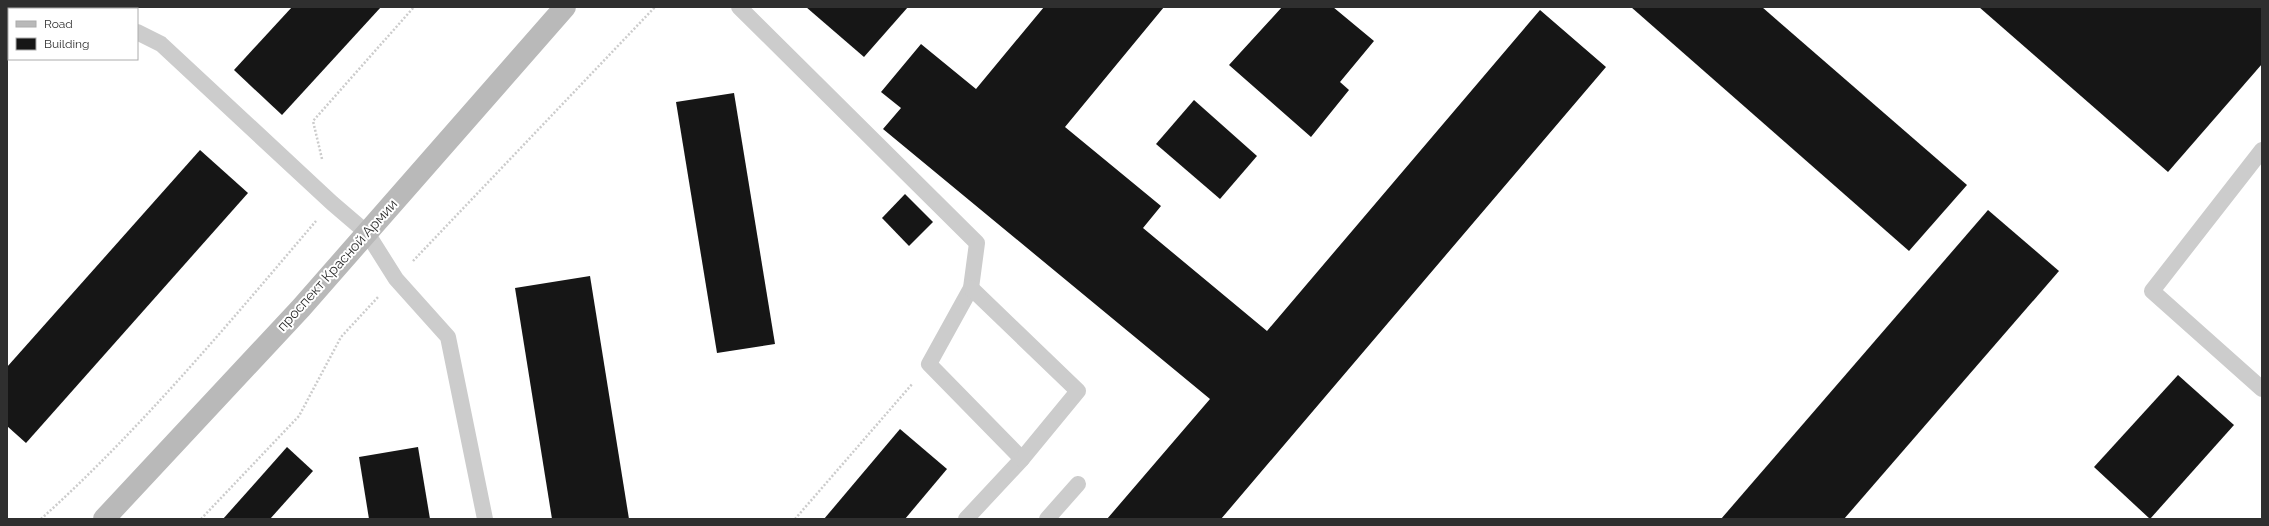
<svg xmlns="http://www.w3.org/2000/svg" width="2269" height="526" font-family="Raleway,sans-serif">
<rect width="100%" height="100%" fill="#fff"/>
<g fill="#161616">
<path d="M 292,7 L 381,7 L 282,115 L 234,70 Z"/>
<path d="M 806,7 L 908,7 L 864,57 Z"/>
<path d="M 1044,7 L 1164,7 L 1065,127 L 1161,206 L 1143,228 L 1267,331 L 1540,10 L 1606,67 L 1221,519 L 1107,519 L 1210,399 L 883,129 L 901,108 L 881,92 L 921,44 L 976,89 Z"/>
<path d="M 1282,7 L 1333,7 L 1374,41 L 1340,82 L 1349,90 L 1311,137 L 1229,65 Z"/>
<path d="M 1631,7 L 1762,7 L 1967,185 L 1909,251 Z"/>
<path d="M 1979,7 L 2262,7 L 2262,64 L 2168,172 Z"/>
<path d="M 734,93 L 775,344 L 717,353 L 676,102 Z"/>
<path d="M 1194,100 L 1257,156 L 1220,199 L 1156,144 Z"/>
<path d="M 200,150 L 248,193 L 26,443 L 7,426 L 7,367 Z"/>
<path d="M 905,194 L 933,222 L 909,246 L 882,218 Z"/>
<path d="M 1988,210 L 2059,271 L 1844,519 L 1721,519 Z"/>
<path d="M 590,276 L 629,519 L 552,519 L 515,288 Z"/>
<path d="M 2178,375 L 2234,425 L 2150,519 L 2094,467 Z"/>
<path d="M 900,429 L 947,469 L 905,519 L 824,519 Z"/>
<path d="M 287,447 L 313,471 L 270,519 L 223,519 Z"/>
<path d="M 418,447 L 430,519 L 369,519 L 359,457 Z"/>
</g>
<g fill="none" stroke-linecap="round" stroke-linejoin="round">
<g stroke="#ccc" stroke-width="2.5" stroke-dasharray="2 2" stroke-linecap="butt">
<path d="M 322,159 L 313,121 L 414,7"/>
<path d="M 413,261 L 655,7"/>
<path d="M 41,519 C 141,429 229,323 316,221"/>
<path d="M 201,519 L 299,416 L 341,337 L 379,296"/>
<path d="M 795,519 L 913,383"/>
</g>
<g stroke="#ccc" stroke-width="16">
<path d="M 90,7 L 94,9"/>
<path d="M 739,7 L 977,243 L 971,288 L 929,364 L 1022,459 L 966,519"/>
<path d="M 137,32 L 161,44 L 332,203 L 367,233 L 396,279 L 448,337 L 485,519"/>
<path d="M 2262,150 L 2152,291 L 2262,389"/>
<path d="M 971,288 L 1078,391 L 1022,459"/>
<path d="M 1047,519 L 1078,484"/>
</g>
<path stroke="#b9b9b9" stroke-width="22" d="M 104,519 L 301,308 L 565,7"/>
</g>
<g text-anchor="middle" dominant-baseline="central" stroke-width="4" stroke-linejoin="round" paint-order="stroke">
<g font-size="14" fill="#2f2f2f" stroke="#fff">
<text transform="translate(337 265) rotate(-48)">проспект Красной Армии</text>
</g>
</g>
<rect width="2269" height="526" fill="none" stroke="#2f2f2f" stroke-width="16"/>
<rect x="8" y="8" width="130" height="52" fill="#ffffff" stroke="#acacac"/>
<rect x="16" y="21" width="20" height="6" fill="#b9b9b9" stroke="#acacac"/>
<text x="44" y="28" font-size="12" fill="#2f2f2f">Road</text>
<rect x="16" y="38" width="20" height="12" fill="#161616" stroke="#acacac"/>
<text x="44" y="48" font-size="12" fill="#2f2f2f">Building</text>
</svg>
